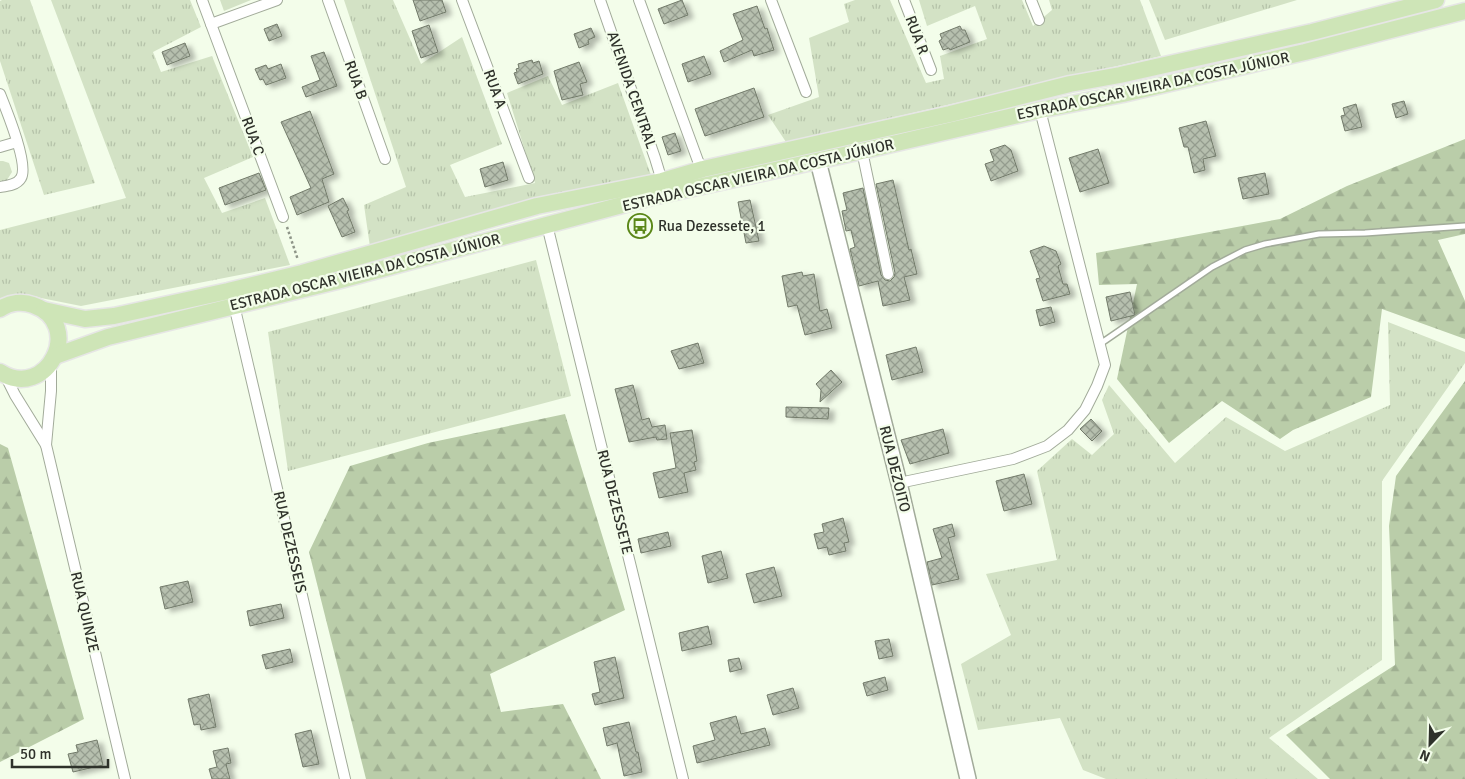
<svg xmlns="http://www.w3.org/2000/svg" width="1465" height="779" font-family="Signika,sans-serif">
<defs>
<pattern id="grass-tufts" width="24" height="20" patternUnits="userSpaceOnUse" patternTransform="scale(1.25)"><rect width="24" height="20" fill="#d3e2c5"/><path d="M3 7l-1-3M5 7V3M7 7l1-3M15 17l-1-3M17 17v-4M19 17l1-3" fill="none" stroke="#b5c2a9"/></pattern>
<pattern id="forest-firs" width="22" height="20" patternUnits="userSpaceOnUse" patternTransform="scale(1.25)"><rect width="22" height="20" fill="#bacda9"/><path d="M5 1l3.5 6h-7zM16 11l3.5 6h-7z" fill="#a0b092"/></pattern>
<pattern id="building-cross-hatch" width="8" height="8" patternUnits="userSpaceOnUse" patternTransform="scale(1.25)"><rect width="8" height="8" fill="#b6bfae"/><path d="M0 0l8 8M0 8l8-8" fill="none" stroke="#949c8e"/></pattern>
<filter id="shadow"><feDropShadow dx="5.5" dy="3" stdDeviation="2.5" flood-color="#0004"/></filter>
</defs>
<rect width="100%" height="100%" fill="#f3fdea"/>
<g fill="url(#grass-tufts)">
<path d="M 2,0 L 30,0 L 95,183 L 44,195 L 0,61 L 0,1 Z"/>
<path d="M 51,0 L 190,0 L 201,27 L 153,52 L 161,72 L 212,56 L 253,157 L 204,178 L 222,213 L 265,198 L 290,265 L 81,306 L 21,294 L 0,299 L 0,230 L 126,198 Z"/>
<path d="M 220,0 L 251,0 L 224,11 Z"/>
<path d="M 344,0 L 393,0 L 421,64 L 462,37 L 502,144 L 450,165 L 465,197 L 535,183 L 507,93 L 548,76 L 562,105 L 618,83 L 651,175 L 370,247 L 364,205 L 406,187 Z"/>
<path d="M 855,0 L 890,0 L 926,83 L 944,79 L 940,56 L 987,39 L 975,6 L 927,26 L 919,0 L 1022,0 L 1033,26 L 1052,10 L 1049,0 L 1140,0 L 1161,56 L 786,142 L 768,115 L 819,97 L 809,38 L 849,22 L 844,4 Z"/>
<path d="M 1149,0 L 1297,0 L 1165,40 Z"/>
<path d="M 0,161 L 3,161 L 9,163 L 12,172 L 7,180 L 0,182 Z"/>
<path d="M 536,260 L 571,396 L 288,471 L 268,332 Z"/>
<path d="M 1388,322 L 1465,352 L 1465,363 L 1382,481 L 1382,660 L 1269,738 L 1318,779 L 1106,779 L 1083,770 L 1060,718 L 978,730 L 961,664 L 1011,635 L 986,574 L 1057,560 L 1037,471 L 1072,439 L 1092,455 L 1114,434 L 1102,400 L 1109,385 L 1175,463 L 1226,417 L 1285,451 L 1390,405 Z"/>
</g>
<g fill="url(#forest-firs)">
<path d="M 1465,139 L 1465,234 L 1438,240 L 1465,301 L 1465,339 L 1382,309 L 1371,397 L 1293,430 L 1280,439 L 1222,401 L 1169,443 L 1117,379 L 1137,284 L 1099,285 L 1096,253 L 1280,219 L 1347,186 Z"/>
<path d="M 1465,381 L 1465,779 L 1330,779 L 1286,735 L 1395,665 L 1389,526 L 1396,476 Z"/>
<path d="M 565,414 L 625,610 L 490,674 L 501,712 L 563,704 L 601,779 L 366,779 L 309,552 L 350,466 L 428,443 Z"/>
<path d="M 0,444 L 8,448 L 84,719 L 0,762 Z"/>
</g>
<g fill="url(#building-cross-hatch)" stroke="#727a6a" filter="url(#shadow)">
<path d="M 413,0 L 442,0 L 446,12 L 420,21 Z"/>
<path d="M 682,0 L 688,15 L 664,24 L 658,9 Z"/>
<path d="M 757,6 L 765,29 L 767,28 L 774,50 L 754,56 L 752,50 L 724,62 L 720,51 L 743,40 L 733,14 Z"/>
<path d="M 277,24 L 282,36 L 269,41 L 264,29 Z"/>
<path d="M 429,25 L 438,52 L 421,58 L 412,31 Z"/>
<path d="M 960,26 L 962,30 L 965,30 L 970,42 L 950,50 L 949,48 L 943,50 L 939,41 L 942,39 L 940,34 Z"/>
<path d="M 591,28 L 595,37 L 588,40 L 589,44 L 579,48 L 574,34 Z"/>
<path d="M 185,43 L 190,56 L 167,65 L 162,52 Z"/>
<path d="M 324,52 L 337,86 L 306,97 L 302,87 L 320,80 L 311,56 Z"/>
<path d="M 704,56 L 711,74 L 688,82 L 682,64 Z"/>
<path d="M 532,60 L 533,63 L 539,61 L 543,74 L 518,84 L 514,73 L 517,72 L 516,69 L 519,68 L 518,64 Z"/>
<path d="M 579,62 L 587,82 L 580,84 L 583,95 L 562,100 L 554,71 Z"/>
<path d="M 281,64 L 286,78 L 266,85 L 263,79 L 260,80 L 255,69 L 266,65 L 268,69 Z"/>
<path d="M 754,88 L 764,117 L 705,136 L 695,109 Z"/>
<path d="M 1404,101 L 1408,114 L 1396,118 L 1392,104 Z"/>
<path d="M 1356,104 L 1362,127 L 1345,131 L 1341,116 L 1345,115 L 1343,108 Z"/>
<path d="M 310,111 L 334,174 L 322,179 L 329,202 L 297,215 L 290,197 L 311,188 L 281,122 Z"/>
<path d="M 1206,121 L 1216,156 L 1203,159 L 1205,170 L 1194,173 L 1188,147 L 1184,147 L 1179,128 Z"/>
<path d="M 675,133 L 681,151 L 668,155 L 662,137 Z"/>
<path d="M 1005,145 L 1011,150 L 1018,171 L 991,181 L 985,164 L 994,161 L 990,150 Z"/>
<path d="M 1098,149 L 1109,183 L 1080,192 L 1069,158 Z"/>
<path d="M 503,162 L 508,180 L 485,187 L 480,169 Z"/>
<path d="M 259,173 L 266,190 L 225,205 L 219,188 Z"/>
<path d="M 1265,173 L 1269,194 L 1243,199 L 1238,178 Z"/>
<path d="M 893,180 L 909,250 L 911,249 L 917,274 L 904,277 L 910,300 L 883,306 L 878,281 L 859,286 L 850,249 L 855,247 L 851,230 L 846,231 L 842,211 L 847,210 L 843,193 L 863,188 L 881,275 L 885,280 L 890,281 L 894,277 L 895,273 L 876,184 Z"/>
<path d="M 343,198 L 349,210 L 347,211 L 355,232 L 342,237 L 328,206 Z"/>
<path d="M 750,200 L 759,241 L 746,243 L 738,202 Z"/>
<path d="M 1044,246 L 1056,251 L 1061,264 L 1058,266 L 1063,284 L 1067,284 L 1070,294 L 1043,301 L 1036,279 L 1040,278 L 1030,251 Z"/>
<path d="M 802,272 L 803,276 L 814,274 L 820,311 L 827,309 L 832,328 L 805,335 L 797,305 L 788,307 L 782,276 Z"/>
<path d="M 1130,292 L 1135,315 L 1111,321 L 1106,297 Z"/>
<path d="M 1051,307 L 1055,322 L 1040,326 L 1036,310 Z"/>
<path d="M 698,343 L 704,363 L 679,369 L 671,351 Z"/>
<path d="M 916,347 L 923,372 L 892,380 L 886,355 Z"/>
<path d="M 831,370 L 842,382 L 820,402 L 821,390 L 816,384 Z"/>
<path d="M 633,385 L 642,420 L 649,418 L 652,427 L 665,425 L 667,439 L 657,440 L 656,437 L 629,442 L 615,389 Z"/>
<path d="M 786,407 L 829,408 L 828,419 L 786,417 Z"/>
<path d="M 1091,419 L 1102,431 L 1092,441 L 1080,429 Z"/>
<path d="M 943,429 L 949,453 L 910,464 L 901,440 Z"/>
<path d="M 692,430 L 697,461 L 694,462 L 696,470 L 684,473 L 688,492 L 659,498 L 653,473 L 676,468 L 670,433 Z"/>
<path d="M 1024,474 L 1032,504 L 1004,511 L 996,481 Z"/>
<path d="M 843,518 L 849,542 L 844,543 L 846,551 L 829,555 L 827,547 L 818,549 L 814,534 L 824,532 L 822,524 Z"/>
<path d="M 952,524 L 955,536 L 948,538 L 959,579 L 932,585 L 927,562 L 942,558 L 933,529 Z"/>
<path d="M 668,532 L 671,546 L 641,553 L 638,539 Z"/>
<path d="M 721,551 L 728,578 L 708,583 L 702,556 Z"/>
<path d="M 774,567 L 782,596 L 754,603 L 746,574 Z"/>
<path d="M 188,581 L 193,602 L 165,609 L 160,587 Z"/>
<path d="M 281,604 L 284,618 L 250,626 L 247,611 Z"/>
<path d="M 708,626 L 712,644 L 682,651 L 679,633 Z"/>
<path d="M 889,639 L 893,656 L 879,659 L 875,641 Z"/>
<path d="M 290,649 L 293,662 L 266,669 L 262,655 Z"/>
<path d="M 615,657 L 624,698 L 595,705 L 592,694 L 600,692 L 594,662 Z"/>
<path d="M 739,658 L 742,669 L 730,672 L 728,660 Z"/>
<path d="M 885,677 L 888,690 L 867,696 L 863,683 Z"/>
<path d="M 793,688 L 799,708 L 773,715 L 767,695 Z"/>
<path d="M 209,694 L 216,727 L 201,730 L 200,724 L 194,725 L 188,699 Z"/>
<path d="M 736,716 L 741,734 L 765,728 L 770,745 L 697,763 L 693,746 L 715,740 L 710,723 Z"/>
<path d="M 629,722 L 636,752 L 638,752 L 642,772 L 624,776 L 617,743 L 607,746 L 603,728 Z"/>
<path d="M 311,730 L 319,764 L 303,767 L 295,734 Z"/>
<path d="M 97,740 L 103,765 L 73,772 L 68,754 L 78,752 L 76,745 Z"/>
<path d="M 228,748 L 231,763 L 226,764 L 230,779 L 212,779 L 209,769 L 217,767 L 213,751 Z"/>
</g>
<g fill="none" stroke-linecap="round" stroke-linejoin="round">
<defs>
<path id="lane" d="M 1100,344 L 1212,267 L 1245,250 L 1265,244 L 1319,234 L 1365,233 L 1465,226"/>
<g id="street">
<path d="M 202,0 L 283,217"/>
<path d="M 328,0 L 385,159"/>
<path d="M 462,0 L 529,178"/>
<path d="M 600,0 L 655,158 L 662,181"/>
<path d="M 639,0 L 698,161 L 703,169"/>
<path d="M 771,0 L 806,92"/>
<path d="M 904,0 L 931,70"/>
<path d="M 1031,0 L 1039,20"/>
<path d="M 211,24 L 277,0"/>
<path d="M 0,94 C 6,109 29,165 21,178 C 17,185 7,186 0,187"/>
<path d="M 0,147 L 17,142"/>
<path d="M 862,151 L 888,274"/>
<path d="M 547,225 L 683,779"/>
<path d="M 234,305 L 345,779"/>
<path d="M 51,364 L 51,391 L 46,445 L 125,779"/>
<path d="M 5,375 L 15,395 L 46,445"/>
<path d="M 899,483 L 1013,459 L 1047,446 L 1068,430 L 1085,410 L 1097,386 L 1105,365 L 1040,110"/>
</g>
<path id="secondary" d="M 818,161 L 899,483 L 968,779"/>
<g id="primary">
<path d="M 0,309 C 10,302 23,301 33,305 C 86,324 47,402 0,372"/>
<path d="M 44,310 L 85,319 L 114,316 L 228,291 L 302,273 L 537,206 L 662,181 L 703,169 L 950,114 L 1070,84 L 1120,75 L 1312,32 L 1436,0"/>
<path d="M 55,356 L 108,337 L 337,281 L 652,197 L 862,151 L 1040,110 L 1123,94 L 1305,52 L 1465,11"/>
</g>
</defs>
<use href="#lane" stroke="#a2ab9a" stroke-width="8"/>
<use href="#street" stroke="#a2ab9a" stroke-width="12"/>
<use href="#secondary" stroke="#a2ab9a" stroke-width="18"/>
<use href="#primary" stroke="#e6e6e5" stroke-width="19"/>
<path stroke="#8e9588" stroke-width="2.5" stroke-dasharray="2.5 2.5" stroke-linecap="butt" d="M 287,227 L 298,260"/>
<use href="#lane" stroke="#fff" stroke-width="5"/>
<use href="#street" stroke="#fff" stroke-width="10"/>
<use href="#secondary" stroke="#fff" stroke-width="15"/>
<use href="#primary" stroke="#cee5b7" stroke-width="16"/>
</g>
<defs>
<symbol id="bus-ring" viewBox="-11 -11 22 22"><circle r="9.5" fill="#f3fdea" stroke="#5a8717" stroke-width="1.5"/><path d="M-5-6H5V4H4V6H2V4H-2V6H-4V4H-5ZM-3.5-4V0h7V-4ZM-3.5 1.2v1.5H-2V1.2ZM2 1.2v1.5H3.5V1.2Z" fill="#5a8717"/></symbol>
</defs>
<g fill-rule="evenodd">
<use href="#bus-ring" x="626" y="212" width="28" height="28"/>
</g>
<g text-anchor="middle" dominant-baseline="central" stroke-width="4.5" stroke-linejoin="round" paint-order="stroke">
<g font-size="15" fill="#2e312a" stroke="#f3fdea">
<text transform="translate(917 35) rotate(69)">RUA R</text>
<text transform="translate(356 80) rotate(70)">RUA B</text>
<text transform="translate(1153 86) rotate(-12)">ESTRADA OSCAR VIEIRA DA COSTA JÚNIOR</text>
<text transform="translate(495 89) rotate(70)">RUA A</text>
<text transform="translate(632 90) rotate(71)">AVENIDA CENTRAL</text>
<text transform="translate(253 136) rotate(70)">RUA C</text>
<text transform="translate(758 175) rotate(-13)">ESTRADA OSCAR VIEIRA DA COSTA JÚNIOR</text>
<text transform="translate(365 272) rotate(-14)">ESTRADA OSCAR VIEIRA DA COSTA JÚNIOR</text>
<text transform="translate(895 469) rotate(76)">RUA DEZOITO</text>
<text transform="translate(615 502) rotate(76)">RUA DEZESSETE</text>
<text transform="translate(290 542) rotate(77)">RUA DEZESSEIS</text>
<text transform="translate(85 612) rotate(77)">RUA QUINZE</text>
</g>
<g font-size="15" fill="#2e312a" stroke="#f3fdea" text-anchor="start">
<text x="658" y="226">Rua Dezessete, 1</text>
</g>
</g>
<g transform="translate(1430 744) rotate(203)" stroke="#f3fdea" stroke-width="4" paint-order="stroke">
<path d="M0-4L9 19L0 12L-9 19Z" fill="#2e312a"/>
<text y="-8" font-size="14" font-weight="bold" text-anchor="middle" fill="#2e312a">N</text>
</g>
<path d="M12 759v8h96v-8" fill="none" stroke="#2e312a" stroke-width="2.5"/>
<text x="20" y="759" font-size="15" fill="#2e312a" stroke="#f3fdea" stroke-width="4" paint-order="stroke">50 m</text>
</svg>
